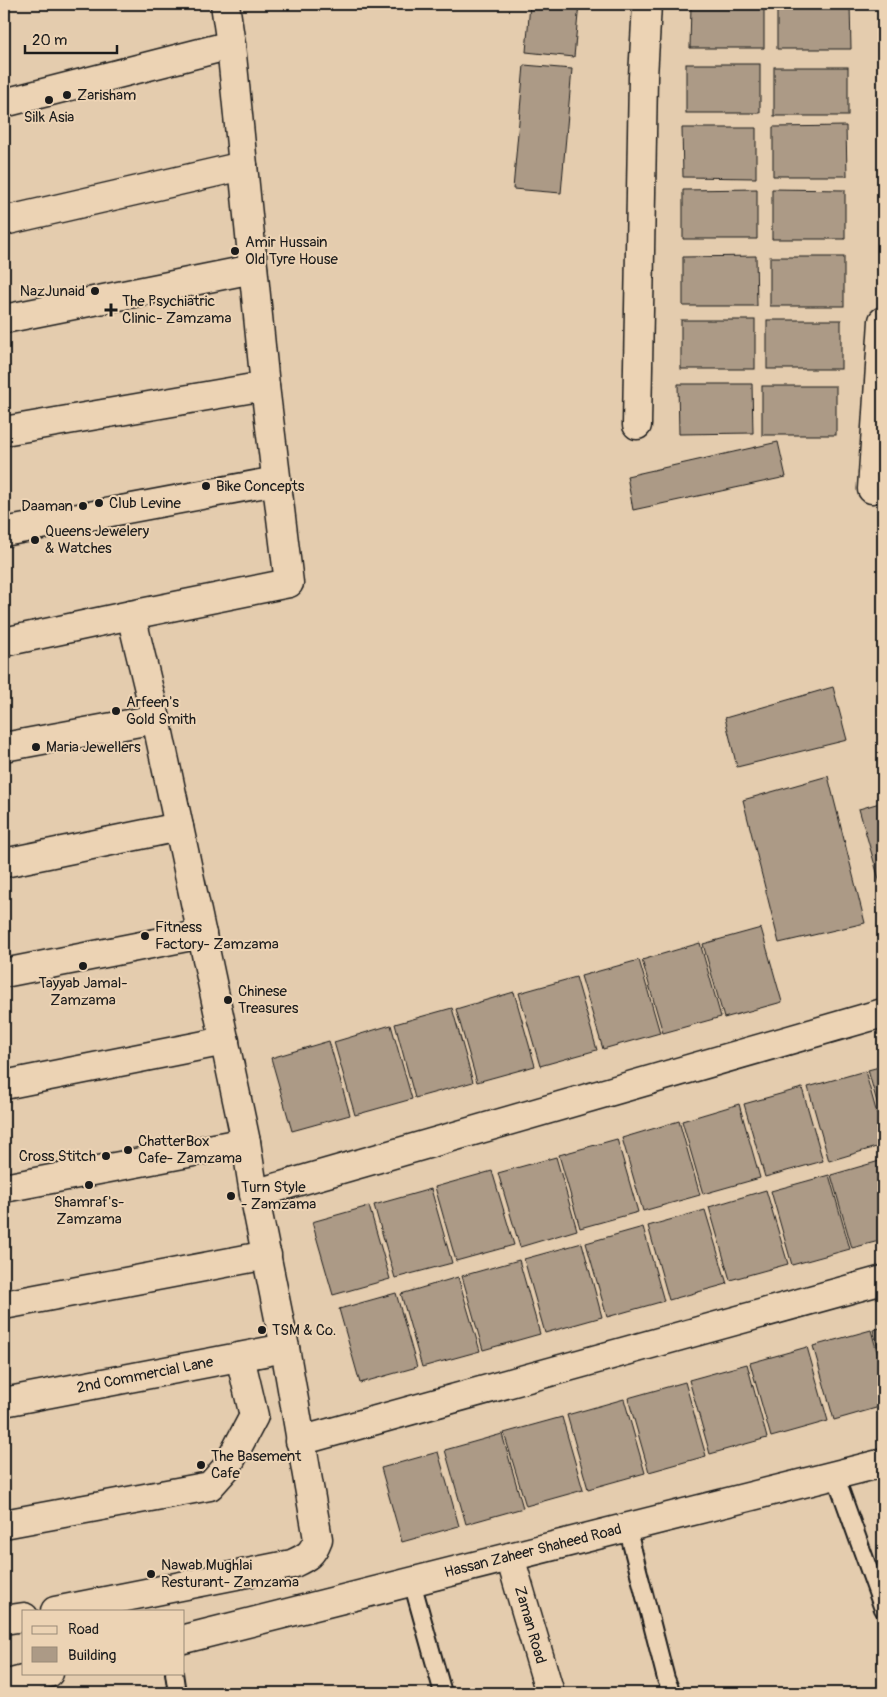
<svg xmlns="http://www.w3.org/2000/svg" width="887" height="1697" font-family="Pangolin,sans-serif">
<rect width="100%" height="100%" fill="#e4ccae"/>
<filter id="ink" filterUnits="userSpaceOnUse"><feTurbulence type="fractalNoise" baseFrequency=".02" numOctaves="2"/><feDisplacementMap in="SourceGraphic" scale="10" xChannelSelector="R" yChannelSelector="G"/><feConvolveMatrix kernelMatrix="1 2 1 2 8 2 1 2 1" color-interpolation-filters="sRGB"/></filter>
<g filter="url(#ink)">
<g fill="#ac9a86" stroke="#1c1c1c">
<path d="M 530,4 L 579,4 L 574,57 L 526,52 Z"/>
<path d="M 691,4 L 764,4 L 764,48 L 690,48 Z"/>
<path d="M 777,4 L 850,4 L 851,49 L 777,49 Z"/>
<rect x="686" y="64" width="74" height="49"/>
<path d="M 524,65 L 572,69 L 561,193 L 513,189 Z"/>
<rect x="774" y="67" width="74" height="49"/>
<path d="M 846,126 L 847,176 L 773,176 L 773,127 Z"/>
<path d="M 682,128 L 756,128 L 756,178 L 683,177 Z"/>
<path d="M 757,189 L 757,239 L 683,239 L 683,190 Z"/>
<path d="M 772,189 L 845,190 L 845,239 L 772,239 Z"/>
<path d="M 756,256 L 757,306 L 683,306 L 683,257 Z"/>
<rect x="770" y="257" width="74" height="49"/>
<rect x="681" y="320" width="74" height="49"/>
<rect x="767" y="320" width="74" height="49"/>
<path d="M 678,384 L 752,384 L 753,433 L 679,434 Z"/>
<rect x="762" y="386" width="74" height="49"/>
<path d="M 778,442 L 786,477 L 633,510 L 627,476 Z"/>
<path d="M 833,687 L 847,740 L 737,767 L 725,718 Z"/>
<path d="M 828,776 L 865,923 L 779,943 L 743,800 Z"/>
<path d="M 883,802 L 883,882 L 880,883 L 859,809 Z"/>
<path d="M 761,928 L 782,1002 L 724,1018 L 703,944 Z"/>
<path d="M 700,943 L 721,1017 L 663,1033 L 642,960 Z"/>
<path d="M 639,960 L 660,1033 L 603,1049 L 581,976 Z"/>
<path d="M 576,977 L 597,1050 L 540,1066 L 519,993 Z"/>
<path d="M 514,992 L 535,1066 L 477,1082 L 456,1009 Z"/>
<path d="M 452,1008 L 473,1082 L 415,1098 L 395,1024 Z"/>
<path d="M 391,1025 L 412,1099 L 355,1115 L 334,1042 Z"/>
<path d="M 329,1041 L 350,1115 L 292,1131 L 271,1058 Z"/>
<path d="M 883,1066 L 883,1124 L 868,1070 Z"/>
<path d="M 865,1071 L 883,1135 L 883,1145 L 829,1161 L 808,1087 Z"/>
<path d="M 802,1088 L 823,1161 L 765,1177 L 744,1104 Z"/>
<path d="M 739,1104 L 760,1178 L 703,1194 L 682,1121 Z"/>
<path d="M 679,1121 L 700,1195 L 643,1211 L 622,1138 Z"/>
<path d="M 617,1139 L 638,1212 L 580,1228 L 559,1155 Z"/>
<path d="M 556,1157 L 577,1230 L 520,1247 L 498,1173 Z"/>
<path d="M 883,1160 L 883,1240 L 852,1248 L 831,1175 Z"/>
<path d="M 492,1171 L 514,1245 L 456,1261 L 435,1187 Z"/>
<path d="M 829,1175 L 850,1249 L 792,1265 L 771,1191 Z"/>
<path d="M 431,1189 L 452,1263 L 395,1278 L 374,1205 Z"/>
<path d="M 766,1190 L 788,1264 L 730,1280 L 709,1207 Z"/>
<path d="M 369,1206 L 390,1279 L 333,1295 L 312,1222 Z"/>
<path d="M 705,1210 L 727,1284 L 669,1300 L 648,1226 Z"/>
<path d="M 643,1227 L 664,1301 L 607,1317 L 586,1243 Z"/>
<path d="M 582,1243 L 602,1317 L 545,1333 L 524,1259 Z"/>
<path d="M 519,1260 L 540,1334 L 483,1350 L 462,1276 Z"/>
<path d="M 458,1277 L 480,1351 L 422,1367 L 401,1294 Z"/>
<path d="M 396,1293 L 417,1367 L 360,1383 L 339,1309 Z"/>
<path d="M 883,1327 L 883,1365 L 873,1330 Z"/>
<path d="M 871,1330 L 883,1374 L 883,1406 L 834,1420 L 813,1346 Z"/>
<path d="M 807,1347 L 828,1421 L 771,1437 L 750,1363 Z"/>
<path d="M 747,1364 L 767,1438 L 710,1454 L 689,1380 Z"/>
<path d="M 685,1382 L 706,1456 L 649,1472 L 628,1398 Z"/>
<path d="M 624,1399 L 645,1473 L 588,1489 L 567,1415 Z"/>
<path d="M 562,1417 L 583,1490 L 526,1506 L 504,1433 Z"/>
<path d="M 502,1434 L 523,1508 L 466,1524 L 445,1450 Z"/>
<path d="M 438,1452 L 459,1526 L 402,1542 L 381,1468 Z"/>
</g>
<g fill="none" stroke-linecap="round" stroke-linejoin="round">
<defs>
<g id="lane">
<path d="M 835,1475 L 883,1609"/>
<path d="M 627,1527 L 666,1679 L 672,1693"/>
<path d="M 412,1582 L 443,1693"/>
<path d="M 174,1673 L 177,1693"/>
</g>
<g id="street">
<path d="M 4,103 L 231,45"/>
<path d="M 4,221 L 243,166"/>
<path d="M 4,319 L 253,269"/>
<path d="M 883,321 L 872,489 L 883,487"/>
<path d="M 637,425 L 643,77 L 647,4"/>
<path d="M 4,431 L 265,386"/>
<path d="M 4,532 L 276,481"/>
<path d="M 4,642 L 131,615"/>
<path d="M 4,747 L 156,719"/>
<path d="M 4,863 L 179,827"/>
<path d="M 4,973 L 202,934"/>
<path d="M 4,1085 L 225,1041"/>
<path d="M 4,1188 L 246,1142"/>
<path d="M 254,1194 L 883,1013"/>
<path d="M 4,1305 L 267,1255"/>
<path d="M 4,1402 L 285,1348"/>
<path d="M 300,1441 L 883,1280"/>
<path d="M 4,1524 L 210,1486 L 227,1467 L 254,1416 L 240,1357"/>
<path d="M 510,1557 L 550,1693"/>
<path d="M 55,1611 L 292,1564 C 307,1557 312,1555 318,1539 L 285,1348 L 254,1194 L 246,1142 L 156,719 L 131,615 L 289,583 L 265,386 L 231,45 L 225,4"/>
<path d="M 4,1620 L 24,1617"/>
</g>
<g id="secondary">
<path d="M 184,1639 L 883,1463"/>
<path d="M 4,1685 L 49,1673"/>
</g>
</defs>
<use href="#lane" stroke="#1c1c1c" stroke-width="20"/>
<use href="#street" stroke="#1c1c1c" stroke-width="31"/>
<use href="#secondary" stroke="#1c1c1c" stroke-width="31"/>
<use href="#lane" stroke="#ecd3b4" stroke-width="16"/>
<use href="#street" stroke="#ecd3b4" stroke-width="28"/>
<use href="#secondary" stroke="#ecd3b4" stroke-width="28"/>
</g>
</g>
<g fill="#1c1c1c" stroke="#ecd3b4" stroke-width="2">
<circle cx="67" cy="95" r="5"/>
<circle cx="49" cy="100" r="5"/>
<circle cx="235" cy="251" r="5"/>
<circle cx="95" cy="291" r="5"/>
<path d="M108.5 302.5h5v5h5v5h-5v5h-5v-5h-5v-5h5z"/>
<circle cx="206" cy="486" r="5"/>
<circle cx="99" cy="503" r="5"/>
<circle cx="83" cy="506" r="5"/>
<circle cx="35" cy="540" r="5"/>
<circle cx="116" cy="711" r="5"/>
<circle cx="36" cy="747" r="5"/>
<circle cx="145" cy="936" r="5"/>
<circle cx="83" cy="966" r="5"/>
<circle cx="228" cy="1000" r="5"/>
<circle cx="128" cy="1150" r="5"/>
<circle cx="106" cy="1156" r="5"/>
<circle cx="89" cy="1185" r="5"/>
<circle cx="231" cy="1196" r="5"/>
<circle cx="262" cy="1330" r="5"/>
<circle cx="201" cy="1465" r="5"/>
<circle cx="151" cy="1574" r="5"/>
</g>
<g text-anchor="middle" dominant-baseline="central" stroke-width="4" stroke-linejoin="round" paint-order="stroke">
<g font-size="15" fill="#1c1c1c" stroke="#ecd3b4" text-anchor="start">
<text x="77" y="95">Zarisham</text>
<text x="49" y="117" text-anchor="middle">Silk Asia</text>
<text x="245" y="242">Amir Hussain<tspan x="245" dy="17">Old Tyre House</tspan></text>
<text x="85" y="291" text-anchor="end">NazJunaid</text>
<text x="122" y="301">The Psychiatric<tspan x="122" dy="17">Clinic- Zamzama</tspan></text>
<text x="216" y="486">Bike Concepts</text>
<text x="109" y="503">Club Levine</text>
<text x="73" y="506" text-anchor="end">Daaman</text>
<text x="45" y="531">Queens Jewelery<tspan x="45" dy="17">&amp; Watches</tspan></text>
<text x="126" y="702">Arfeen's<tspan x="126" dy="17">Gold Smith</tspan></text>
<text x="46" y="747">Maria Jewellers</text>
<text x="155" y="927">Fitness<tspan x="155" dy="17">Factory- Zamzama</tspan></text>
<text x="83" y="983" text-anchor="middle">Tayyab Jamal-<tspan x="83" dy="17">Zamzama</tspan></text>
<text x="238" y="991">Chinese<tspan x="238" dy="17">Treasures</tspan></text>
<text x="138" y="1141">ChatterBox<tspan x="138" dy="17">Cafe- Zamzama</tspan></text>
<text x="96" y="1156" text-anchor="end">Cross Stitch</text>
<text x="241" y="1187">Turn Style<tspan x="241" dy="17">- Zamzama</tspan></text>
<text x="89" y="1202" text-anchor="middle">Shamraf's-<tspan x="89" dy="17">Zamzama</tspan></text>
<text x="272" y="1330">TSM &amp; Co.</text>
<text x="211" y="1456">The Basement<tspan x="211" dy="17">Cafe</tspan></text>
<text x="161" y="1565">Nawab Mughlai<tspan x="161" dy="17">Resturant- Zamzama</tspan></text>
</g>
<g font-size="15" fill="#1c1c1c" stroke="#ecd3b4">
<text transform="translate(145 1375) rotate(-11)">2nd Commercial Lane</text>
<text transform="translate(533 1551) rotate(-14)">Hassan Zaheer Shaheed Road</text>
<text transform="translate(530 1625) rotate(74)">Zaman Road</text>
</g>
</g>
<rect width="887" height="1697" fill="none" stroke="#ecd3b4" stroke-width="20"/>
<rect x="10" y="10" width="867" height="1677" fill="none" stroke="#1c1c1c" stroke-width="2" filter="url(#ink)"/>
<rect x="22" y="1610" width="162" height="65" fill="#ecd3b4" stroke="#998a77"/>
<rect x="32" y="1626" width="25" height="8" fill="#ecd3b4" stroke="#998a77"/>
<text x="68" y="1634" font-size="15" fill="#1c1c1c">Road</text>
<rect x="32" y="1647" width="25" height="15" fill="#ac9a86" stroke="#998a77"/>
<text x="68" y="1660" font-size="15" fill="#1c1c1c">Building</text>
<path d="M25 45v8h92v-8" fill="none" stroke="#1c1c1c" stroke-width="2.5"/>
<text x="32" y="45" font-size="15" fill="#1c1c1c" stroke="#ecd3b4" stroke-width="4" paint-order="stroke">20 m</text>
</svg>
